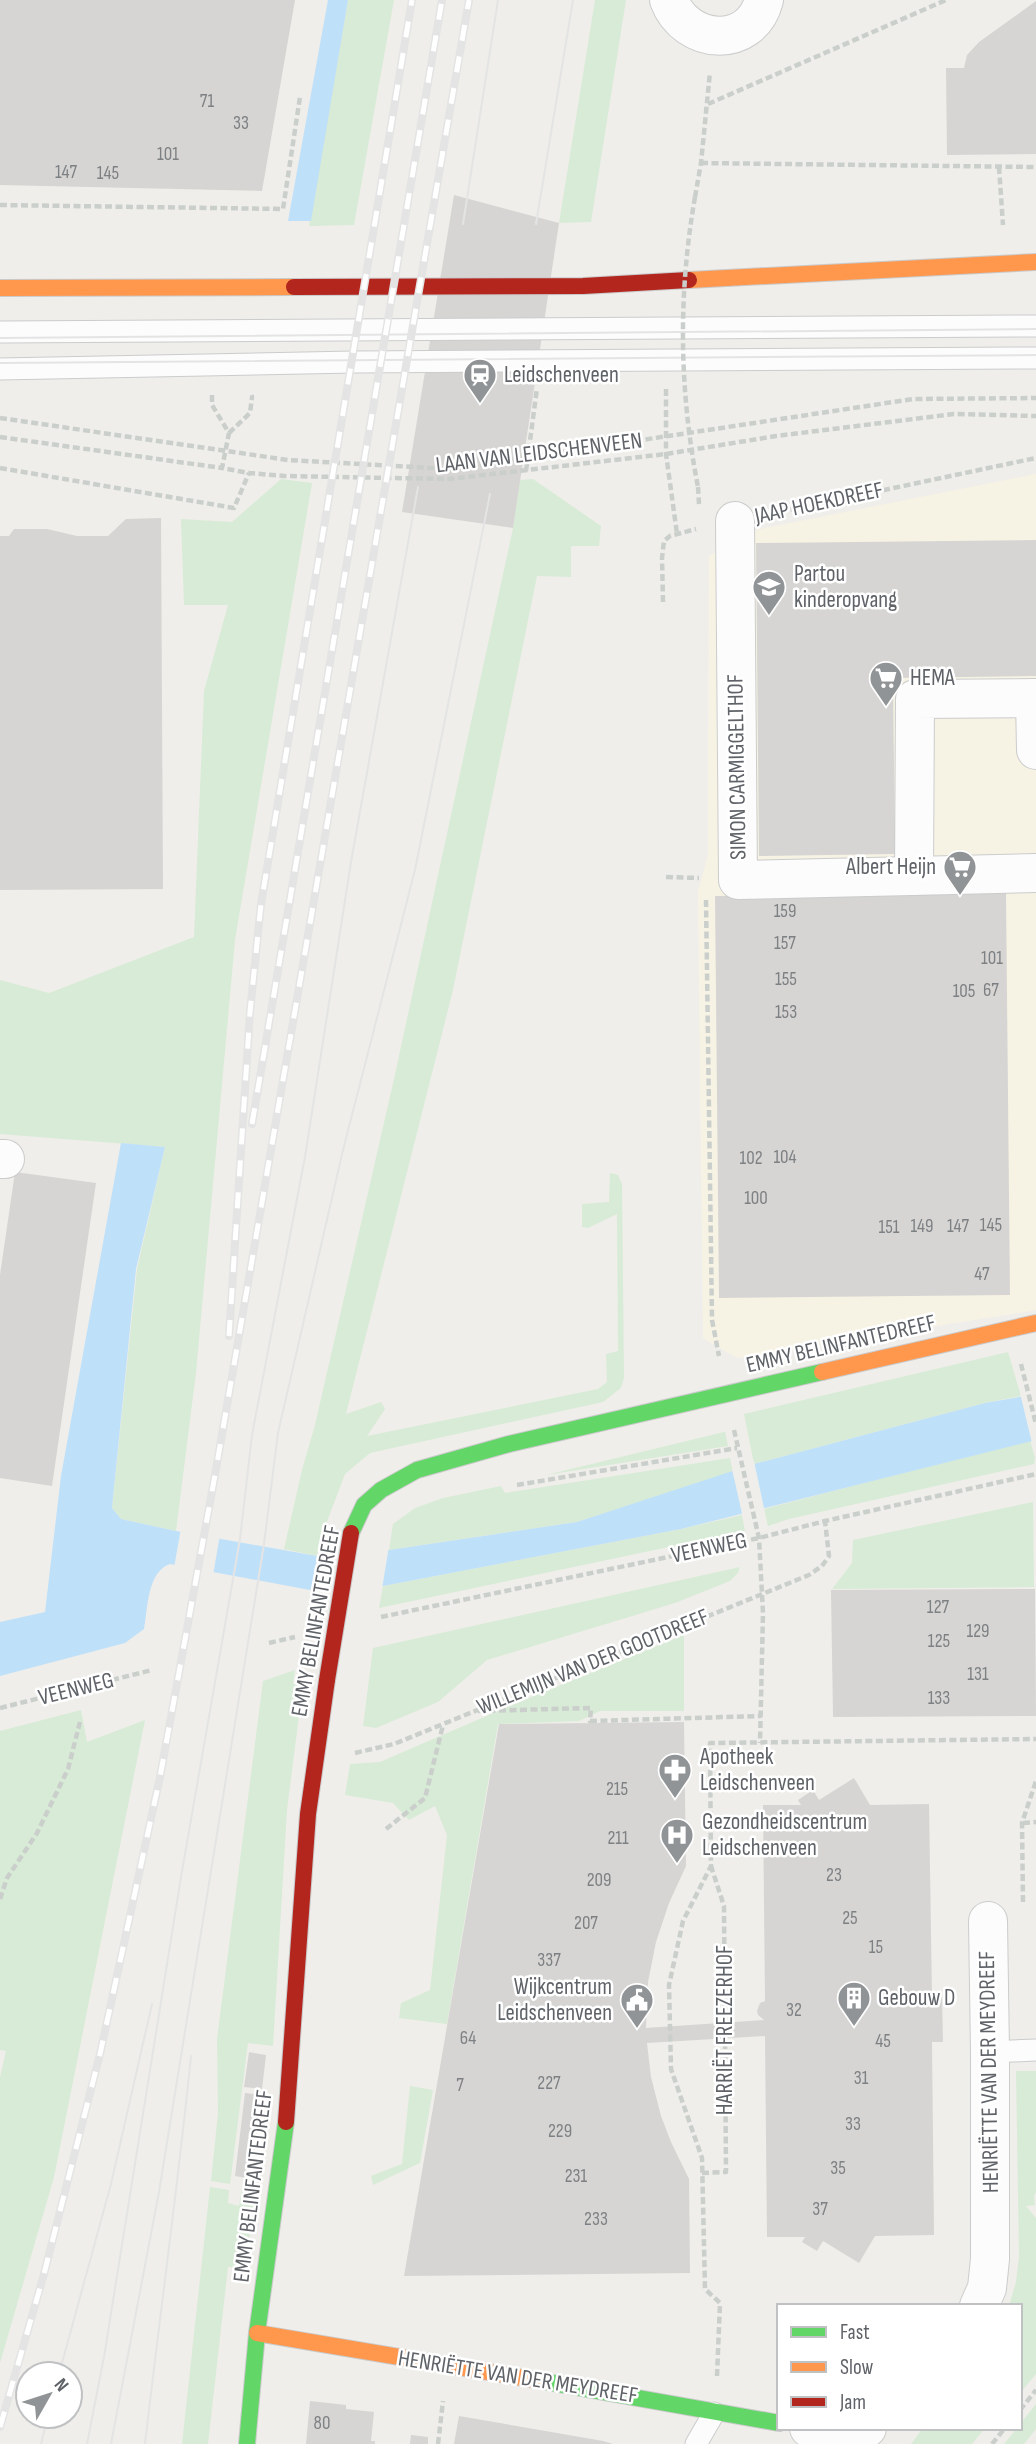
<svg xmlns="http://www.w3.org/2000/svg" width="1036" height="2444" font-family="'Sofia Sans Condensed',sans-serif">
<rect width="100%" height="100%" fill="#efeeea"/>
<path fill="#f7f3e4" d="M 1036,474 L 1036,1310 L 737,1358 L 703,1338 L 698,892 L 708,855 L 709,556 L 750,531 Z"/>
<g fill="#d8ebd6">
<path d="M 348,0 L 394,0 L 354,225 L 309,226 Z"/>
<path d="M 595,0 L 626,0 L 591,222 L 559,223 Z"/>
<path d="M 281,479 L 312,483 L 235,940 L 196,1373 L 176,1531 L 121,1519 L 112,1508 L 137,1269 L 165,1147 L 0,1134 L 0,980 L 49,993 L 194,937 L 204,691 L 228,605 L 184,605 L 181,519 L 232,522 Z"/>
<path d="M 533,479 L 601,526 L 599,546 L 571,546 L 571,577 L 537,576 L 453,990 L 346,1414 L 381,1402 L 385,1409 L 367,1436 L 598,1389 L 607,1382 L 606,1354 L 618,1351 L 617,1214 L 588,1228 L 582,1227 L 582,1204 L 609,1202 L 610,1173 L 618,1175 L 622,1184 L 624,1378 L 621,1388 L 603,1402 L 370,1453 L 345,1474 L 320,1540 L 317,1556 L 284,1549 L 302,1470 L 315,1425 L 394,1079 L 513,528 L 520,480 Z"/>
<path d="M 1008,1352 L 1021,1396 L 985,1403 L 754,1464 L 744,1414 Z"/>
<path d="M 725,1432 L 728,1446 L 546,1475 L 724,1432 Z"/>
<path d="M 1030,1440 L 1035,1458 L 1034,1464 L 789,1519 L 768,1526 L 764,1509 Z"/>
<path d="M 730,1458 L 733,1472 L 577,1522 L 389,1550 L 393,1524 L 415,1508 L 443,1498 L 501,1486 L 505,1493 Z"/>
<path d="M 1033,1502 L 1034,1587 L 832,1589 L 852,1563 L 853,1540 Z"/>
<path d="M 742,1515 L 745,1531 L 379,1608 L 383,1586 L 681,1529 Z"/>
<path d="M 740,1567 L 738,1573 L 730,1581 L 675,1603 L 487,1660 L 438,1702 L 376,1728 L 363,1726 L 373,1648 Z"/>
<path d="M 684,1635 L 684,1711 L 600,1711 L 579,1721 L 498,1724 L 447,2024 L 399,2018 L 401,2003 L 430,1990 L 447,1835 L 435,1806 L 409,1820 L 393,1803 L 345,1795 L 350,1764 L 380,1762 L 512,1705 Z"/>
<path d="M 295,1670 L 293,1684 L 303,1684 L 287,1810 L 273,2046 L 248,2043 L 230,2184 L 211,2181 L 218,2113 L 217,2039 L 263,1681 Z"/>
<path d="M 81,1710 L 87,1742 L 145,1720 L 54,2177 L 0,2363 L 0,2077 L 6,2051 L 0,2050 L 0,1731 Z"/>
<path d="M 1016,2071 L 1036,2071 L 1036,2192 L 1034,2196 L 1035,2205 L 1026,2206 L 1036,2218 L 1036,2374 L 1020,2393 L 1020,2306 L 1009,2306 L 1016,2282 L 1019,2256 Z"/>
<path d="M 410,2086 L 433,2090 L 420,2163 L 373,2185 L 371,2176 L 402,2164 Z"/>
<path d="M 210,2187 L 229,2190 L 228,2203 L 239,2206 L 242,2188 L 256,2190 L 245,2269 L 228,2267 L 208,2444 L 182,2444 Z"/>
<path d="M 1036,2404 L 1036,2429 L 1024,2444 L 1004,2444 L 1017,2428 L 1020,2428 L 1020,2424 Z"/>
<path d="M 923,2428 L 985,2428 L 972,2444 L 911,2444 Z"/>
</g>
<g fill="#bfe0f9">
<path d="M 328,0 L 348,0 L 311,221 L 288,221 Z"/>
<path d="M 121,1143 L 165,1147 L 136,1269 L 112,1508 L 121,1519 L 176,1531 L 317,1556 L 389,1550 L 577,1522 L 754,1464 L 985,1403 L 1036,1394 L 1036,1440 L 681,1529 L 383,1586 L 310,1590 L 170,1564 C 147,1572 148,1608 144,1629 L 125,1643 L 0,1676 L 0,1622 L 45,1612 L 61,1476 Z"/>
</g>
<g fill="#efeeea">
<path d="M 1036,1390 L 1036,1443 L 1032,1443 L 1020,1393 Z"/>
<path d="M 754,1461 L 765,1513 L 743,1518 L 732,1469 Z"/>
<path d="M 181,1528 L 220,1535 L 213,1575 L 174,1568 Z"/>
<path d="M 389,1546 L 382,1589 L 311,1593 L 318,1552 Z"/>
</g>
<g fill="#d6d5d3">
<path d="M 0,0 L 295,0 L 262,191 L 0,185 Z"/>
<path d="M 1036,1 L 1036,154 L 947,155 L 946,68 L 964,68 L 967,55 L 979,42 Z"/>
<path d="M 454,195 L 559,223 L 513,528 L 402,512 Z"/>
<path d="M 161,518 L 163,889 L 0,890 L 0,536 L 9,536 L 14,529 L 47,529 L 77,536 L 108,536 L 126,519 Z"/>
<path d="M 1036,540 L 1036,676 L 893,678 L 895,854 L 759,856 L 756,543 Z"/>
<path d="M 1006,893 L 1010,1295 L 719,1298 L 715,896 Z"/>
<path d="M 15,1172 L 96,1183 L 52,1486 L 0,1478 L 0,1275 Z"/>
<path d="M 1035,1589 L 1036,1716 L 833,1717 L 831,1590 Z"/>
<path d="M 684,1722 L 686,1866 L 669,1903 L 656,1942 L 648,1982 L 646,2028 L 764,2020 L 758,2015 L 757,2011 L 760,2003 L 765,2001 L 763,1805 L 801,1805 L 798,1800 L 813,1790 L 819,1800 L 854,1778 L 870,1805 L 929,1804 L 932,1997 L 942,1997 L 943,2042 L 932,2042 L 934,2235 L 875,2236 L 859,2263 L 823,2241 L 817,2251 L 802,2242 L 805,2237 L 767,2237 L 765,2036 L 647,2043 L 651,2077 L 661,2116 L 671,2142 L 689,2179 L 690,2273 L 404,2276 L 499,1724 Z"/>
<path d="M 249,2052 L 266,2055 L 262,2089 L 244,2087 Z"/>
<path d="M 245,2093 L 262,2095 L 252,2179 L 235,2176 Z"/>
<path d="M 310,2401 L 346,2405 L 346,2409 L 374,2412 L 371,2441 L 375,2441 L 375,2444 L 306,2444 Z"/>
<path d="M 459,2416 L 603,2441 L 613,2444 L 454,2444 Z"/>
<path d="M 411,2435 L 428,2437 L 428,2444 L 410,2444 Z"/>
</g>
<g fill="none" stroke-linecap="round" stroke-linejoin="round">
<defs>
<g id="lane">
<path d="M 0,332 L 1036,326"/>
<path d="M 0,369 L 354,362 L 1036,358"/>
<path d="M 990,2052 L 1036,2050"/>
<path d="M 696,2444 L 714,2413"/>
</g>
<g id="street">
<path d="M 669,0 C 686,45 751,50 764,0"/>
<path d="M 735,521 L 738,880 L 1036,873"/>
<path d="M 1035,698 L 1036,750"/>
<path d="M 914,876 L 915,699 L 1036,698"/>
<path d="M 0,1159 L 5,1159"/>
<path d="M 979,2306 L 987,2288 L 990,2259 L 990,2052 L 988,1921"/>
<path d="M 809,2428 L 862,2432 L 867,2428"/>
</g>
<g id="fast">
<path d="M 351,1533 L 364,1505 L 381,1490 L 417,1470 L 509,1444 L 822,1372"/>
<path d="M 536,2380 L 779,2423"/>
<path d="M 247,2444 L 257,2333 L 286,2122"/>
</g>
<g id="slow">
<path d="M 689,280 L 1036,262"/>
<path d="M 0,288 L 294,287"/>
<path d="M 822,1372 L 1036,1323"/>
<path d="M 257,2333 L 536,2380"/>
</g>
<g id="jam">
<path d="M 294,287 L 583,286 L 689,280"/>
<path d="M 286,2122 L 308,1814 L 327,1680"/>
</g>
</defs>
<use href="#lane" stroke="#cbcccc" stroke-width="23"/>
<use href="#street" stroke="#cbcccc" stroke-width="40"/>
<use href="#fast" stroke="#cacacb" stroke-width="18"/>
<use href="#slow" stroke="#cacacb" stroke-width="18"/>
<use href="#jam" stroke="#cacacb" stroke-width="18"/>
<g stroke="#cacfcc" stroke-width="4.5" stroke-dasharray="7 3.5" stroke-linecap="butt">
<path d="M 708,104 L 946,0"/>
<path d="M 701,163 L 1036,167"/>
<path d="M 999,167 L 1003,225"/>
<path d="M 695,197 L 701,163 L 710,72"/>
<path d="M 0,205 L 283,209 L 300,97"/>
<path d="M 666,389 L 666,454 L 677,534"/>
<path d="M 212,395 L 212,405 L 229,433 L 222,468 L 249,473 L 284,476 L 449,479 L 666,454 L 776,436 L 954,414 L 1036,416"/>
<path d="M 0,418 L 288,460 L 450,469 L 913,399 L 1036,398"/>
<path d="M 229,433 L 250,413 L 252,397 L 254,397"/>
<path d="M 0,437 L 222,468"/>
<path d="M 0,468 L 234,508 L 249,473"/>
<path d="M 526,471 L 537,388"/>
<path d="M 698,487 L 699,504"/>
<path d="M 770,514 L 1036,458"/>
<path d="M 663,602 L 662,558 L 664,541 L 670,536 L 696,529"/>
<path d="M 666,877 L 699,878"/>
<path d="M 706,900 L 712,1320 L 719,1356"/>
<path d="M 1021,1364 L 1036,1424"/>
<path d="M 734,1430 L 759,1538 L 763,1613 L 760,1743"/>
<path d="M 517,1485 L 737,1448"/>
<path d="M 381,1617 L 759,1538 L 825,1521 L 1036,1474"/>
<path d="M 269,1643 L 295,1637"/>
<path d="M 0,1708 L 152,1670"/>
<path d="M 478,1711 L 591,1708 L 590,1721 L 761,1716"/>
<path d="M 355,1753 L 394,1744 L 809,1575 L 822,1566 L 829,1556 L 825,1521"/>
<path d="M 1023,1823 L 1036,1822"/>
<path d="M 386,1829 L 425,1798 L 443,1725"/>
<path d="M 0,1899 L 7,1878 L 37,1833 L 68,1769 L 80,1722"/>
<path d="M 1023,1902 L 1022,1823 L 1036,1781"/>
<path d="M 702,2173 L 726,2172 L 724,1906 L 711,1866"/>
<path d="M 717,2376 L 720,2303 L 705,2289 L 702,2158 L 671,2069 L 669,1985 L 683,1921 L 711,1866 L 710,1743 L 1036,1739"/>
<path d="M 1020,2410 L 1036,2390"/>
<path d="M 438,2444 L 443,2401"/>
<path d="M 992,2444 L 1005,2428"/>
</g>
<use href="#lane" stroke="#fdfcfc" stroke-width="21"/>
<use href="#street" stroke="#fdfcfc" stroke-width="38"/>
<use href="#fast" stroke="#63d668" stroke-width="16"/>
<use href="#slow" stroke="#ff974d" stroke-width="16"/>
<use href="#jam" stroke="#b3261e" stroke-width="16"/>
<g stroke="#e4e4e4" stroke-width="2">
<path d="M 463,224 L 498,0"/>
<path d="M 536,224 L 573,0"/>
<path d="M 0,338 L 1036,329"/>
<path d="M 0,363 L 1036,355"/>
<path d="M 59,2374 L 111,2184 L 152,2004"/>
<path d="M 41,2444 L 48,2416"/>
<path d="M 87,2444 L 104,2357 L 181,1877 L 240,1539 L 252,1435 L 305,1157 L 351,862 L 418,487"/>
<path d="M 111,2444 L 159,2192 L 264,1544 L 278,1433 L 343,1150 L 415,870 L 490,494"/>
<path d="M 145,2444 C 160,2314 178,2185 191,2056"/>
</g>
<defs>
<g id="rail">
<path d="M 252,1124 L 442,0"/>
<path d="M 229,1336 L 250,1012 L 261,904 L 412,0"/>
<path d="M 0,2427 L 44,2274 L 100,2054 L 160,1777 L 215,1475 L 469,0"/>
</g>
</defs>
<use href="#rail" stroke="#e4e4e4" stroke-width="8"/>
<use href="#rail" stroke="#fff" stroke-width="5" stroke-dasharray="16" stroke-linecap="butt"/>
<defs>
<path id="jam-bridge" d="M 327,1680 L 351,1533"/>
</defs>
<use href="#jam-bridge" stroke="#cacacb" stroke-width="18" stroke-linecap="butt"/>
<path stroke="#cacfcc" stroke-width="4.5" stroke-dasharray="7 3.5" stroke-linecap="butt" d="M 695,197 C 678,294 679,390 698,487"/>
<use href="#jam-bridge" stroke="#b3261e" stroke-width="16"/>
</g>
<defs>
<symbol id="station-pin" viewBox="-11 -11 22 30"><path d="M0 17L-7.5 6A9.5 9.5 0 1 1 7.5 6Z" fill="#919496" stroke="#fff"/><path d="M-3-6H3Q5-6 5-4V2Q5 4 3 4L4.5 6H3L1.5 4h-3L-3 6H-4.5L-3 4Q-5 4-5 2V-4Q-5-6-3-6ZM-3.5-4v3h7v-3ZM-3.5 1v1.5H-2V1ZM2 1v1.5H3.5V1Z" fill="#fff"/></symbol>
<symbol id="school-pin" viewBox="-11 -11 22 30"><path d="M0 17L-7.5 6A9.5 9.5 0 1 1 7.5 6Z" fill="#919496" stroke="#fff"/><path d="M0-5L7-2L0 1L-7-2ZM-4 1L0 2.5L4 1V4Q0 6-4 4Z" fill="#fff"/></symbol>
<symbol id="supermarket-pin" viewBox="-11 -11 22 30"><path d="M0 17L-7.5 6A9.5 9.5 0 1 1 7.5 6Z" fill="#919496" stroke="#fff"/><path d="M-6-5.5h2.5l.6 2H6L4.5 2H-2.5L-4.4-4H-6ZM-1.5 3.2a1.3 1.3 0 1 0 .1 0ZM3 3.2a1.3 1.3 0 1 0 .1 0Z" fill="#fff"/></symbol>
<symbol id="pharmacy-pin" viewBox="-11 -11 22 30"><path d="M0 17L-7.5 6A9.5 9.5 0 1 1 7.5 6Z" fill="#919496" stroke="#fff"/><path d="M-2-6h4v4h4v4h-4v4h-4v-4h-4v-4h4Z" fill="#fff"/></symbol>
<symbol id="hospital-pin" viewBox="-11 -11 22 30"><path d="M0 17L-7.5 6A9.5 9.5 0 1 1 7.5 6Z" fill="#919496" stroke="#fff"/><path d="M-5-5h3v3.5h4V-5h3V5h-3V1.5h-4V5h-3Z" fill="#fff"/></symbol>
<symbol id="building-pin" viewBox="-11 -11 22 30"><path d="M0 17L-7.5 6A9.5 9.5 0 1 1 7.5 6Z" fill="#919496" stroke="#fff"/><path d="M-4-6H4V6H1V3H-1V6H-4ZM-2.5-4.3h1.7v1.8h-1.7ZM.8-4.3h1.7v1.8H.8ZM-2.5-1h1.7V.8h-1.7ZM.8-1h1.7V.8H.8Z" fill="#fff"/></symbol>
<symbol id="civic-pin" viewBox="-11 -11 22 30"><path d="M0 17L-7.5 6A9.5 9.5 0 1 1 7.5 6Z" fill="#919496" stroke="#fff"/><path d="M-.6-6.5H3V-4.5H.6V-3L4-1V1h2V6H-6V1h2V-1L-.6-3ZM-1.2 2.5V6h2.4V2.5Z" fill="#fff"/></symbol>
</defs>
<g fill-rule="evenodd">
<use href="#station-pin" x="461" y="356" width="38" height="52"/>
<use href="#school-pin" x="750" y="568" width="38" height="52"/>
<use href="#supermarket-pin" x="867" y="659" width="38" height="52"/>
<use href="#supermarket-pin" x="941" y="848" width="38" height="52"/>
<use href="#pharmacy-pin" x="656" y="1751" width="38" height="52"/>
<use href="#hospital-pin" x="658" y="1816" width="38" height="52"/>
<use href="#building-pin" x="835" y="1979" width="38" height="52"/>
<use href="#civic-pin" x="618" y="1981" width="38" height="52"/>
</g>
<g text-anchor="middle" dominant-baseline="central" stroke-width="5" stroke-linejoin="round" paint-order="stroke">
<g font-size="19" fill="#7e8184">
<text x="207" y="101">71</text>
<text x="241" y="123">33</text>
<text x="168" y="154">101</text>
<text x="66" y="172">147</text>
<text x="108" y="173">145</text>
<text x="785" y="911">159</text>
<text x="785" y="943">157</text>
<text x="992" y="958">101</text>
<text x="786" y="979">155</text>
<text x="991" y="990">67</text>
<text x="964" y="991">105</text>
<text x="786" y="1012">153</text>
<text x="785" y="1157">104</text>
<text x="751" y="1158">102</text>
<text x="756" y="1198">100</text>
<text x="991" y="1225">145</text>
<text x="922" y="1226">149</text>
<text x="958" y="1226">147</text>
<text x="889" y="1227">151</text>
<text x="982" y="1274">47</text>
<text x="938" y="1607">127</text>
<text x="978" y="1631">129</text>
<text x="939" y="1641">125</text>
<text x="978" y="1674">131</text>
<text x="939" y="1698">133</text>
<text x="617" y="1789">215</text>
<text x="618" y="1838">211</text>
<text x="834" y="1875">23</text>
<text x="599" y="1880">209</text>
<text x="850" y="1918">25</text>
<text x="586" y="1923">207</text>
<text x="876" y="1947">15</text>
<text x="549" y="1960">337</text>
<text x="794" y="2010">32</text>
<text x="468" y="2038">64</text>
<text x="883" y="2041">45</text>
<text x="861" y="2078">31</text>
<text x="549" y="2083">227</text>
<text x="460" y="2085">7</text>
<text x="853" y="2124">33</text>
<text x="560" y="2131">229</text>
<text x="838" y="2168">35</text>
<text x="576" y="2176">231</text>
<text x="820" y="2209">37</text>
<text x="596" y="2219">233</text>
<text x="322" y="2423">80</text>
</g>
<g font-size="23" fill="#5f6368" stroke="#fff" text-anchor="start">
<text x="504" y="375">Leidschenveen</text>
<text x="794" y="574">Partou<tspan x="794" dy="26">kinderopvang</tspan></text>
<text x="910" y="678">HEMA</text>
<text x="936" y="867" text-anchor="end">Albert Heijn</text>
<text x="700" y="1757">Apotheek<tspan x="700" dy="26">Leidschenveen</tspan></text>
<text x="702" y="1822">Gezondheidscentrum<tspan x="702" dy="26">Leidschenveen</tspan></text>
<text x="612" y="1987" text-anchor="end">Wijkcentrum<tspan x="612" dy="26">Leidschenveen</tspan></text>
<text x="878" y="1998">Gebouw D</text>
</g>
<g font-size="23" fill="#5f6368" stroke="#fff">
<text transform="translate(539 453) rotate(-7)">LAAN VAN LEIDSCHENVEEN</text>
<text transform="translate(819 503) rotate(-12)">JAAP HOEKDREEF</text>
<text transform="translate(737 767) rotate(-91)">SIMON CARMIGGELTHOF</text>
<text transform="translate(841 1344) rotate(-13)">EMMY BELINFANTEDREEF</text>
<text transform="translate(709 1548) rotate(-12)">VEENWEG</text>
<text transform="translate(316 1621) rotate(-80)">EMMY BELINFANTEDREEF</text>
<text transform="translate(593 1662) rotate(-22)">WILLEMIJN VAN DER GOOTDREEF</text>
<text transform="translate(76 1689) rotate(-14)">VEENWEG</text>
<text transform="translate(725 2030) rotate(-90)">HARRIËT FREEZERHOF</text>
<text transform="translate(989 2072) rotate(-91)">HENRIËTTE VAN DER MEYDREEF</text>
<text transform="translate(253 2186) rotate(-83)">EMMY BELINFANTEDREEF</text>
<text transform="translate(518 2377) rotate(9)">HENRIËTTE VAN DER MEYDREEF</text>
</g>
</g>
<rect x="777" y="2304" width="245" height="126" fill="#ffffff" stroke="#bfc1c3" stroke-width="2"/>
<rect x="791" y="2327" width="35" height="10" fill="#63d668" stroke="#bfc1c3" stroke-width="2"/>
<text x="840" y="2339" font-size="21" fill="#5f6368">Fast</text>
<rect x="791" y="2362" width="35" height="10" fill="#ff974d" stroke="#bfc1c3" stroke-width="2"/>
<text x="840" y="2374" font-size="21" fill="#5f6368">Slow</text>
<rect x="791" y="2397" width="35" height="10" fill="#b3261e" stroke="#bfc1c3" stroke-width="2"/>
<text x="840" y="2409" font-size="21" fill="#5f6368">Jam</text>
<g transform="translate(49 2395) rotate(51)"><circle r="33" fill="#ffffff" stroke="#bfc1c3" stroke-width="2"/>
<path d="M0-5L12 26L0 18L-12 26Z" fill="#919496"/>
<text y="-10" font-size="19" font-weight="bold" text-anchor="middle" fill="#5f6368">N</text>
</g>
</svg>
